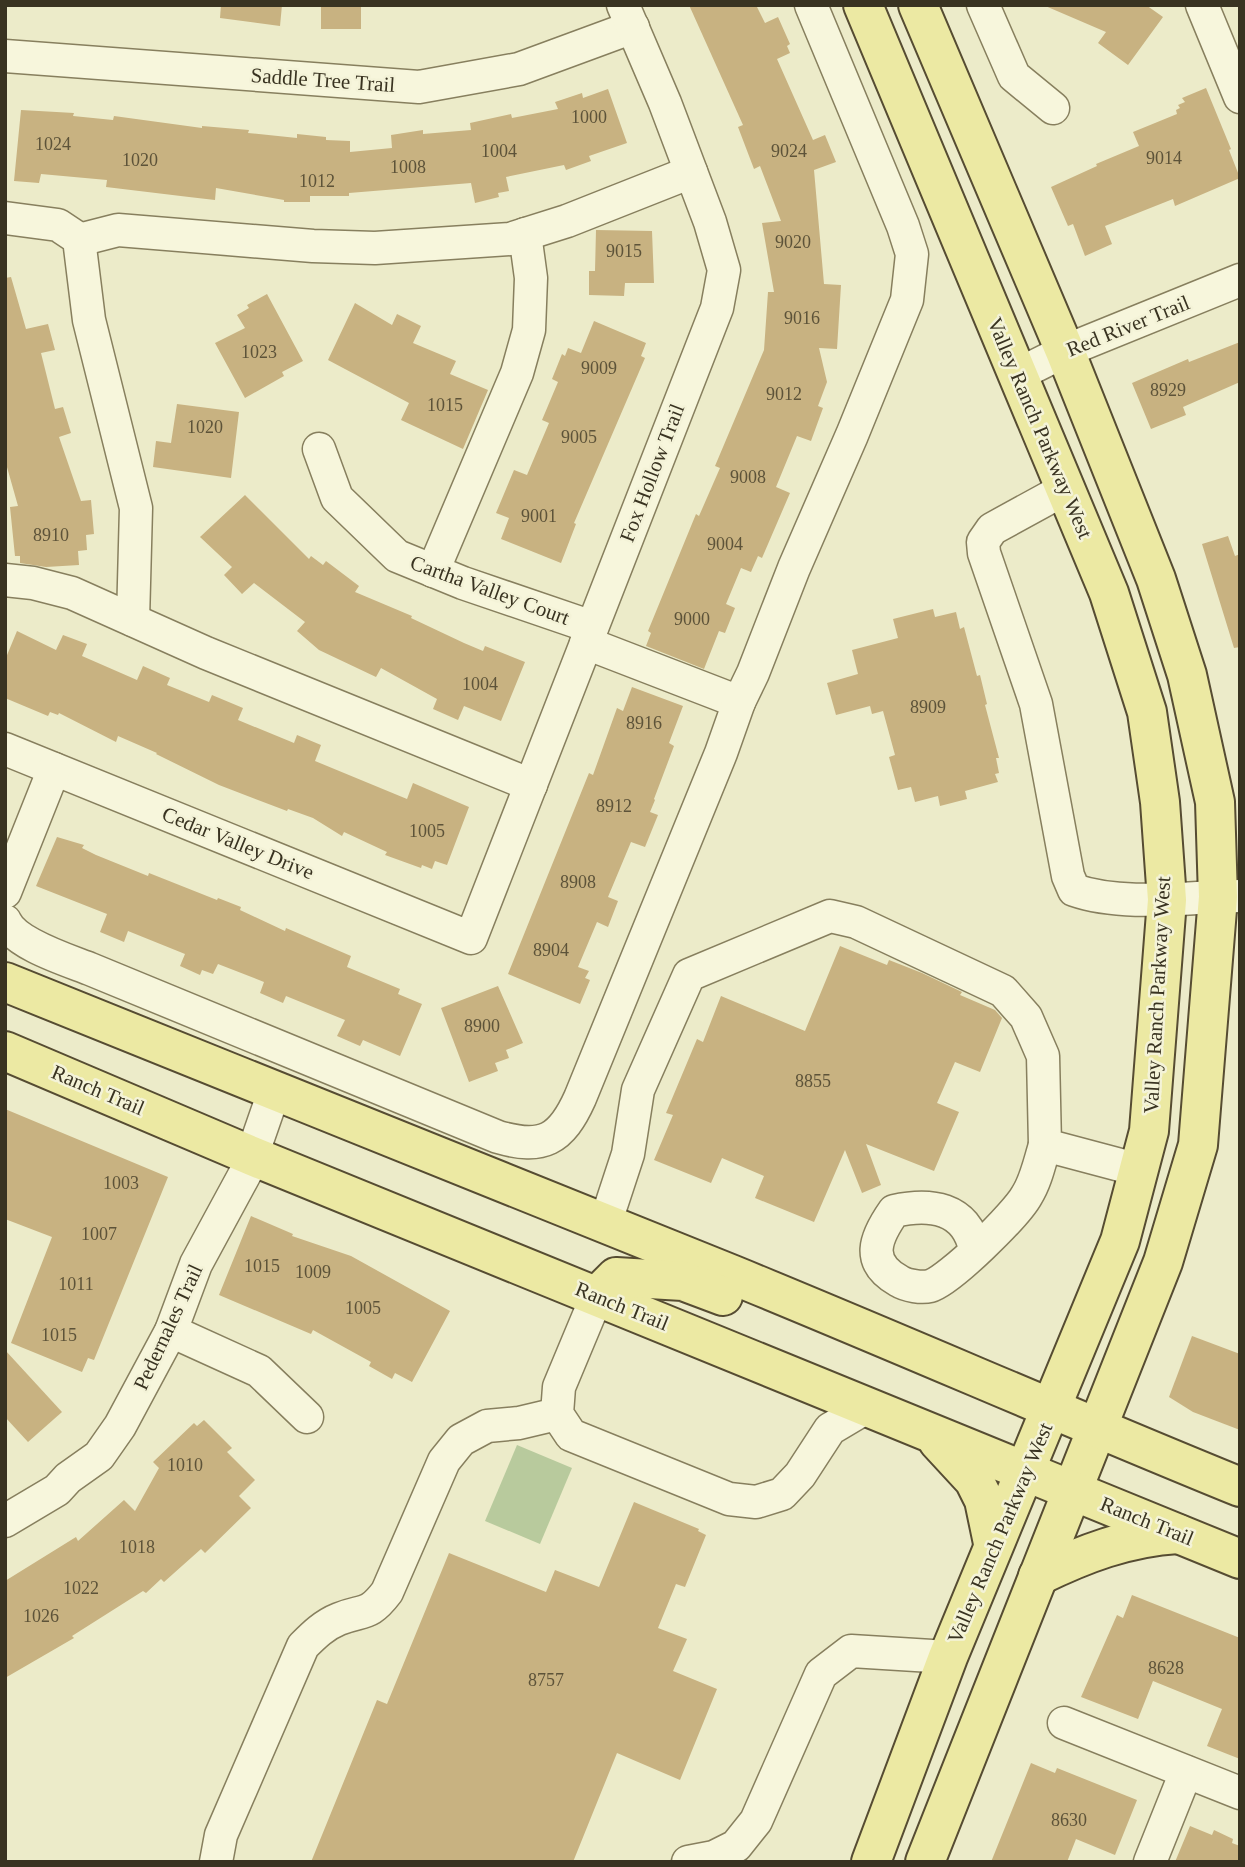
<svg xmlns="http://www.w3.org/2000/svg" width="1245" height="1867" font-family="'Times New Roman',serif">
<rect width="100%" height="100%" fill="#ecebc9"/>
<path fill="#b8ca9d" d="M 517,1445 L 572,1468 L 540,1544 L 485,1521 Z"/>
<g fill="#c8b281">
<path d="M 221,5 L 282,5 L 280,26 L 220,18 Z"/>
<rect x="321" y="5" width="40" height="24"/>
<path d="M 689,5 L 756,5 L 765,23 L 778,17 L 790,44 L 787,46 L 790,53 L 777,59 L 813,140 L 825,135 L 836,162 L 814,170 L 824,284 L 841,285 L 837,349 L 819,348 L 827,382 L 818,406 L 823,408 L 811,441 L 797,436 L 776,487 L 790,493 L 762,558 L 758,556 L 751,572 L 741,568 L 726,604 L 735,608 L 725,633 L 719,631 L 704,669 L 646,646 L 651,633 L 648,631 L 696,514 L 699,516 L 720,468 L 715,466 L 764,350 L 768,292 L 774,292 L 762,223 L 781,221 L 760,166 L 754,169 L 738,127 L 743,125 Z"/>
<path d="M 1043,5 L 1146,5 L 1163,17 L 1128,65 L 1098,43 L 1106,32 Z"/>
<path d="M 1206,88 L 1231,149 L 1229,150 L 1240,178 L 1175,206 L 1173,199 L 1105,226 L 1112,244 L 1085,256 L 1073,224 L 1068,226 L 1051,187 L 1097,166 L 1096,164 L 1139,146 L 1133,132 L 1177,114 L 1176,110 L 1180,108 L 1178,105 L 1185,102 L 1182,98 Z"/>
<path d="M 608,89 L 627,143 L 589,156 L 591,161 L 566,170 L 564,165 L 506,177 L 509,191 L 498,193 L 499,197 L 475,203 L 471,183 L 349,193 L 349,196 L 310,196 L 310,202 L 284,202 L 284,200 L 216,188 L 215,200 L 189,197 L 106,187 L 107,180 L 41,174 L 39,183 L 14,181 L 21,110 L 74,113 L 73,116 L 113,120 L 114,116 L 202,128 L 202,126 L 249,130 L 248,133 L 297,138 L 297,134 L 326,137 L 326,140 L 350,141 L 350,152 L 392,148 L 391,135 L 423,130 L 423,134 L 471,130 L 470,123 L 511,114 L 512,118 L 558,109 L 555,102 L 582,93 L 583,98 Z"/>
<path d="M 596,230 L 652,231 L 654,283 L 625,283 L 624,296 L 589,295 L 589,271 L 595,271 Z"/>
<path d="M 11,277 L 26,329 L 48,324 L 55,350 L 41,353 L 55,409 L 63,407 L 71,433 L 59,437 L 81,501 L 91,500 L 94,534 L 86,535 L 87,550 L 78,551 L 79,565 L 46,567 L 20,563 L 20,556 L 15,556 L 10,507 L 18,506 L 5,460 L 5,278 Z"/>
<path d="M 267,294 L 303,361 L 282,372 L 284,376 L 245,398 L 215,343 L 245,328 L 237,315 L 249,308 L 247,305 Z"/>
<path d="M 355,303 L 392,325 L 397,314 L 421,326 L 413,343 L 456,361 L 450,374 L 488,390 L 463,449 L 401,420 L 409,403 L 328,360 Z"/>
<path d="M 594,321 L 646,343 L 641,356 L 645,358 L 574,523 L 576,524 L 561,563 L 501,539 L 509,518 L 496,513 L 514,470 L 527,475 L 549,423 L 542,420 L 558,382 L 552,379 L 562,354 L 565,356 L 568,348 L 581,353 Z"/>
<path d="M 1240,342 L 1240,382 L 1183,407 L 1186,415 L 1151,429 L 1132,383 L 1188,359 L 1189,362 Z"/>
<path d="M 177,404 L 239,412 L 231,478 L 153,467 L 156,441 L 171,443 Z"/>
<path d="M 245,495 L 309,559 L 311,556 L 323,565 L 326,561 L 359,586 L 355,592 L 412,616 L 411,618 L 464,643 L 483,651 L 485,646 L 525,662 L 501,721 L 464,706 L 458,720 L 433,709 L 437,699 L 381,668 L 376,677 L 319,650 L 297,631 L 305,622 L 254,583 L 242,594 L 224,575 L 232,567 L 200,537 Z"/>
<path d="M 1228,536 L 1235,556 L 1240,554 L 1240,647 L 1234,648 L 1202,544 Z"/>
<path d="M 933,609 L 935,617 L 956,612 L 960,629 L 964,627 L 977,676 L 980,675 L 987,704 L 985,705 L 999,758 L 996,758 L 999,773 L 995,774 L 998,782 L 965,791 L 967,799 L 940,806 L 938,796 L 915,802 L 911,787 L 898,790 L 889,757 L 895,755 L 883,711 L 872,714 L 870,706 L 836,715 L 827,683 L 858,674 L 852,650 L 898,638 L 893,619 Z"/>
<path d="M 17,631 L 56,650 L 63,635 L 87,644 L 82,656 L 137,680 L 143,666 L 170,678 L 167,685 L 209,702 L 212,695 L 243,708 L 238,720 L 294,743 L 297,735 L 321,745 L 315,761 L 407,799 L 413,783 L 469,807 L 447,865 L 435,861 L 432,869 L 422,865 L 421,868 L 385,855 L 387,852 L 344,832 L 342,836 L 313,818 L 288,809 L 287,811 L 219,785 L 156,754 L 157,753 L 118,736 L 116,742 L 59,713 L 58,715 L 50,712 L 48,716 L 5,698 L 5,660 Z"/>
<path d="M 632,687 L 683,706 L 669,743 L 674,746 L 654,799 L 655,800 L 650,812 L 658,815 L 645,847 L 631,842 L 608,897 L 618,901 L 608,927 L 597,922 L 578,967 L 589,971 L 585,978 L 590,980 L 580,1004 L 508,974 L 589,773 L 593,775 L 617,708 L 623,711 Z"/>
<path d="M 57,837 L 84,845 L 82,848 L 96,855 L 148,876 L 149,873 L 217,900 L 218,898 L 241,907 L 240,910 L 285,931 L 286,928 L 351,956 L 347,967 L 400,989 L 398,994 L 422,1004 L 400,1056 L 363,1040 L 360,1046 L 337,1036 L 345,1020 L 286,996 L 283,1003 L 260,993 L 264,982 L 218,964 L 213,974 L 202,970 L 200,975 L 180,966 L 185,954 L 128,931 L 124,942 L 100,932 L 107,914 L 36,886 Z"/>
<path d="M 840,946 L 887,965 L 889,960 L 922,973 L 962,992 L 960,995 L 995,1010 L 1002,1018 L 980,1072 L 955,1062 L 937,1103 L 959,1112 L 934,1171 L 866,1144 L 881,1185 L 862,1193 L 845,1150 L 814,1222 L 755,1198 L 764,1176 L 722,1158 L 711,1183 L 654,1160 L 673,1115 L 666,1113 L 697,1039 L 703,1042 L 721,996 L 805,1031 Z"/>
<path d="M 498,986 L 523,1043 L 506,1050 L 509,1058 L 495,1063 L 498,1071 L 469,1082 L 441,1008 Z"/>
<path d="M 5,1109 L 168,1177 L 94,1360 L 88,1358 L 82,1372 L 11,1343 L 52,1237 L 5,1219 Z"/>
<path d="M 251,1216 L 293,1234 L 292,1236 L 351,1256 L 450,1311 L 412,1382 L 395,1373 L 392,1379 L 369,1366 L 371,1362 L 313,1330 L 311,1334 L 219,1295 Z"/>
<path d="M 1192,1336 L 1240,1354 L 1240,1430 L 1193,1412 L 1169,1397 Z"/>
<path d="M 5,1350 L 62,1412 L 28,1442 L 5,1417 Z"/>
<path d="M 204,1420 L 232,1448 L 227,1452 L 255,1480 L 239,1496 L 251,1508 L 205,1553 L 201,1549 L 164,1582 L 161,1579 L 146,1593 L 143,1591 L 72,1636 L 74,1638 L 5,1678 L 5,1581 L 76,1537 L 78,1541 L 124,1500 L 135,1511 L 159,1468 L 153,1462 L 194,1423 L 197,1426 Z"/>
<path d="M 634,1502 L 699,1529 L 698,1531 L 706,1535 L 685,1587 L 676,1584 L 658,1628 L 687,1639 L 673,1671 L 717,1689 L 680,1780 L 617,1753 L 573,1862 L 311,1862 L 377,1700 L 387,1704 L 449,1553 L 546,1592 L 555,1570 L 599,1587 Z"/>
<path d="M 1132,1595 L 1240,1638 L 1240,1759 L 1207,1746 L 1222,1709 L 1153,1681 L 1138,1719 L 1081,1697 L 1117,1615 L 1123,1618 Z"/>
<path d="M 1031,1763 L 1055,1773 L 1057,1768 L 1137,1800 L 1115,1855 L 1076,1839 L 1067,1862 L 991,1862 Z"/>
<path d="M 1190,1826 L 1212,1835 L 1214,1830 L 1233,1839 L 1232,1843 L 1240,1846 L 1240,1862 L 1175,1862 Z"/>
</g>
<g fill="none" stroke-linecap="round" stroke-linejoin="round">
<defs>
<g id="minor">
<path d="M 983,5 L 1014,76 L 1053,108"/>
<path d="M 1202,5 L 1240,97"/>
<path d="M 5,56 L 419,87 L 519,69 L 633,27"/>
<path d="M 5,218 L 58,225 L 79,239 L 89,320 L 136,508 L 133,620"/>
<path d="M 79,240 L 118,230 L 313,246 L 375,248 L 510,239 L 567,221 L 691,172"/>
<path d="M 1017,375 L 1065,351 L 1240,280"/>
<path d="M 319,449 L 337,498 L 397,556 L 463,583 L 592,627"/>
<path d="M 1065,489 L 992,529 L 983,542 L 984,553 L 1036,704 L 1068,876 L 1074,890 C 1123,907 1189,897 1240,896"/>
<path d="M 433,571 L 517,373 L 529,330 L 531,278 L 525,234"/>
<path d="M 5,580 L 33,583 L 72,593 L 206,653 L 531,785"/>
<path d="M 586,643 L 739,702 L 753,673 L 794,568 L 852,435 L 907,300 L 912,254 L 903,226 L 811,5"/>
<path d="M 5,749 L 471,938 L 717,308 L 724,270 L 710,222 L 665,103 L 623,5"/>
<path d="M 5,892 L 54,769"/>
<path d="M 5,921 C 15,944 67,960 90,969 L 498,1137 C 543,1150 561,1140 580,1098 L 721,753 L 739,702"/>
<path d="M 605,1224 L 628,1154 L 638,1090 L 689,975 L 830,916 L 856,922 L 1003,991 L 1026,1017 L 1043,1056 L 1045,1145 L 1139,1170"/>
<path d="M 975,1249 C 966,1207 930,1203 894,1211 C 875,1238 865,1262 899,1281 C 907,1286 922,1288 930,1286 C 949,1281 1017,1214 1027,1195 C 1036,1181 1040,1161 1045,1145"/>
<path d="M 597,1296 L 559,1387 L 557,1414 L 571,1435 L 729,1499 L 756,1502 L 782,1494 L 800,1475 L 830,1429 L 867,1407"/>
<path d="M 171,1331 L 259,1371 L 307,1417"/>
<path d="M 5,1521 L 57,1490 L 68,1478 L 99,1456 L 120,1426 L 171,1331 L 196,1264 L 247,1170 L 275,1089"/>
<path d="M 1064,1723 L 1240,1793"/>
<path d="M 216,1862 L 221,1835 L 303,1646 C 314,1635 324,1625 339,1619 C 364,1609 368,1617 387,1592 L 444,1461 L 461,1440 L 487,1426 L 519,1423 L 557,1414"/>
<path d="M 688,1862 L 714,1857 L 736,1846 L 756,1821 L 821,1674 L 851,1651 L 948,1657"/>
<path d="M 1150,1862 L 1186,1772"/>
</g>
<g id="major">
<path d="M 863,5 L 1109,593 L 1147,712 L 1160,802 L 1167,900 L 1149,1131 L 1120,1241 L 948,1657 L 871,1862"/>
<path d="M 918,5 L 1065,351 L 1156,579 L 1187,675 L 1215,802 L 1218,897 L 1198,1145 L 1163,1262 L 925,1862"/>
<path d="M 5,982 C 248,1078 490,1177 733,1275 C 902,1344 1070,1418 1240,1487"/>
<path d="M 5,1051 L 252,1156 L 1240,1559"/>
<path d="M 597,1296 L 616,1277 L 683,1281 L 723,1296"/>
<path d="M 938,1441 L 974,1480 L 984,1500 L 993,1543"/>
<path d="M 1038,1576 C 1083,1554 1127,1537 1178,1534"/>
</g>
</defs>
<use href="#minor" stroke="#877f5e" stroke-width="35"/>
<use href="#major" stroke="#564c32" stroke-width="42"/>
<use href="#minor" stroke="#f7f6dc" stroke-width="32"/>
<use href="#major" stroke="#ece9a3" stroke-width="38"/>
</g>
<g text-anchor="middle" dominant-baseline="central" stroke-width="5" stroke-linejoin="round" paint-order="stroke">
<g font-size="18" fill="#5d5339">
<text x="589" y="117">1000</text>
<text x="53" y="144">1024</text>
<text x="499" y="151">1004</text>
<text x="789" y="151">9024</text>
<text x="1164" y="158">9014</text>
<text x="140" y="160">1020</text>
<text x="408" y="167">1008</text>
<text x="317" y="181">1012</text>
<text x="793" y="242">9020</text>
<text x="624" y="251">9015</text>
<text x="802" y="318">9016</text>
<text x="259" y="352">1023</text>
<text x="599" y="368">9009</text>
<text x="1168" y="390">8929</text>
<text x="784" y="394">9012</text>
<text x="445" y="405">1015</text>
<text x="205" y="427">1020</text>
<text x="579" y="437">9005</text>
<text x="748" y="477">9008</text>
<text x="539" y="516">9001</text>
<text x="51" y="535">8910</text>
<text x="725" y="544">9004</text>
<text x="692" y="619">9000</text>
<text x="480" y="684">1004</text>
<text x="928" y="707">8909</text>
<text x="644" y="723">8916</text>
<text x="614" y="806">8912</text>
<text x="427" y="831">1005</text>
<text x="578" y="882">8908</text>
<text x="551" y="950">8904</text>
<text x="482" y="1026">8900</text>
<text x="813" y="1081">8855</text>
<text x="121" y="1183">1003</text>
<text x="99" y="1234">1007</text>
<text x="262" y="1266">1015</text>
<text x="313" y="1272">1009</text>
<text x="76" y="1284">1011</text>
<text x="363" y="1308">1005</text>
<text x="59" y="1335">1015</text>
<text x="185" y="1465">1010</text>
<text x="137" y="1547">1018</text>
<text x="81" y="1588">1022</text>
<text x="41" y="1616">1026</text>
<text x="1166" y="1668">8628</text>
<text x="546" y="1680">8757</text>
<text x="1069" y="1820">8630</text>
</g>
<g font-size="21" fill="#393321" stroke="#f4f3d8">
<text transform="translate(323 80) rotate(4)">Saddle Tree Trail</text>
<text transform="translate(1128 326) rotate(-22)">Red River Trail</text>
<text transform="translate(1040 428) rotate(67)">Valley Ranch Parkway West</text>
<text transform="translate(652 473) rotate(-69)">Fox Hollow Trail</text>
<text transform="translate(490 590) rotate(20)">Cartha Valley Court</text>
<text transform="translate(238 843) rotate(22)">Cedar Valley Drive</text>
<text transform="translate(1157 995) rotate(-87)">Valley Ranch Parkway West</text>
<text transform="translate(98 1090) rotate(23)">Ranch Trail</text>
<text transform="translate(622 1306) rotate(22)">Ranch Trail</text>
<text transform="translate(168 1327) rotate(-65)">Pedernales Trail</text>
<text transform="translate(1147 1521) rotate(22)">Ranch Trail</text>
<text transform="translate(1000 1533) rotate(-67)">Valley Ranch Parkway West</text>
</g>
</g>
<rect width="1245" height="1867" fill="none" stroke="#393321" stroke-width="14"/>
</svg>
